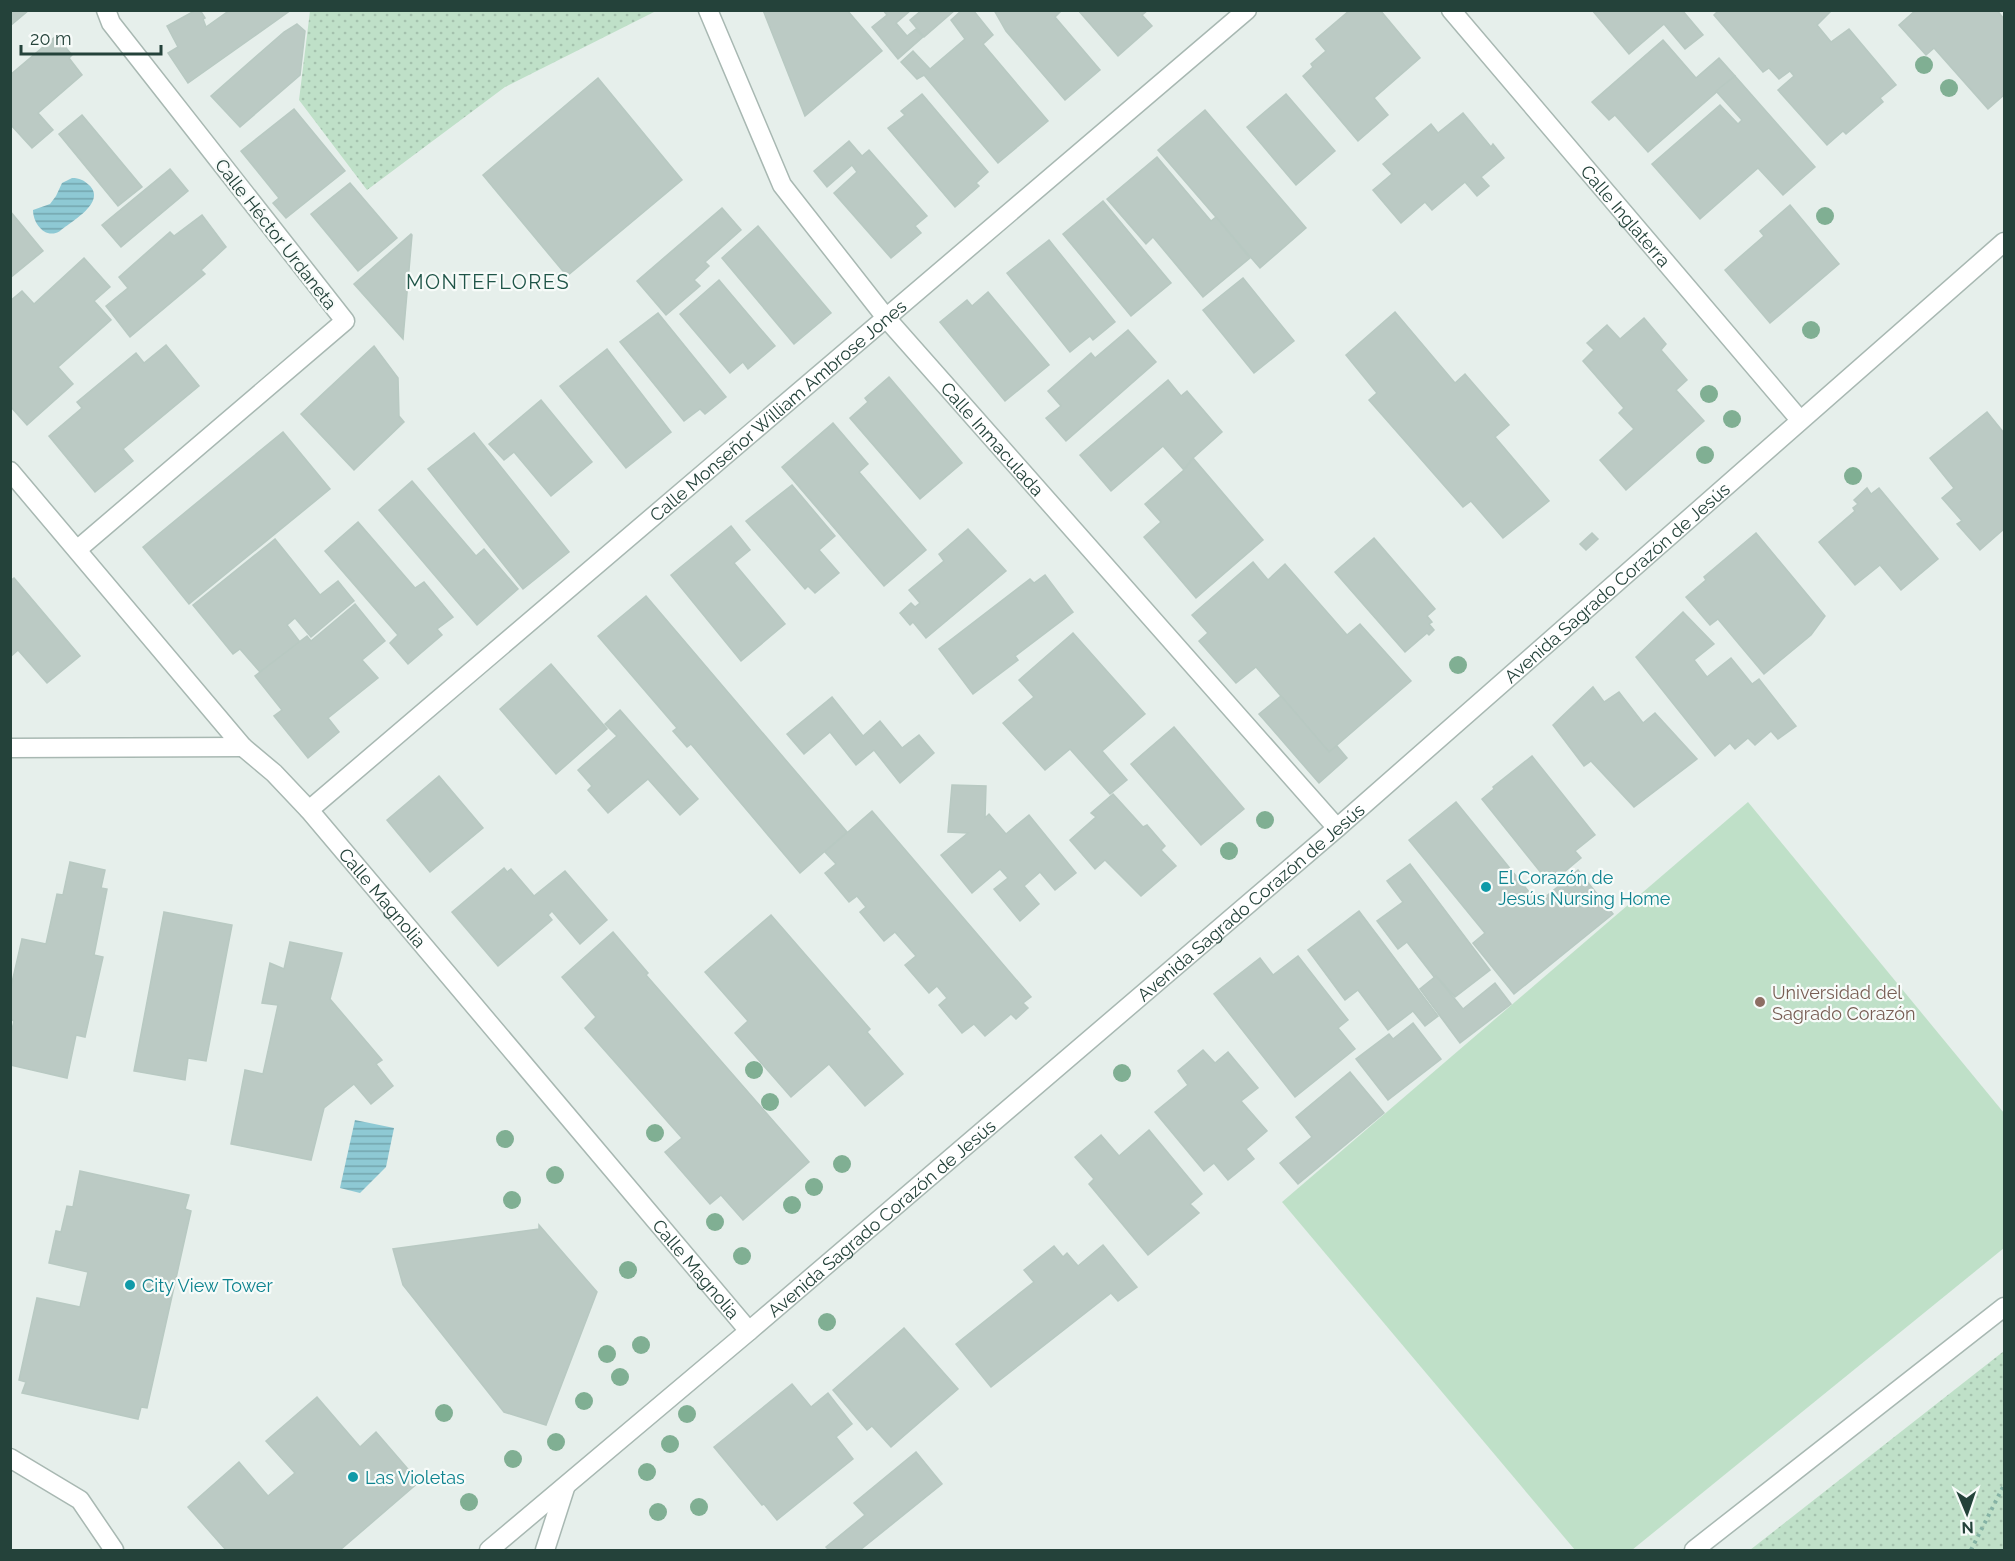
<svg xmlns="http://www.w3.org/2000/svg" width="2015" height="1561" font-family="Raleway,sans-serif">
<defs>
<pattern id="green-dots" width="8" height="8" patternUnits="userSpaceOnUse" patternTransform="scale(1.5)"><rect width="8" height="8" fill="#bfe0c8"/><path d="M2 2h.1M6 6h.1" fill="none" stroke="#a4c1ad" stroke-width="1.8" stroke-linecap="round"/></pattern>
<pattern id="water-rules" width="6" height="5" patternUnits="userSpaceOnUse" patternTransform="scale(1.5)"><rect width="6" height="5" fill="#8ec9d4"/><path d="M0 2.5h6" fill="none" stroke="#74a5ad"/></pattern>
</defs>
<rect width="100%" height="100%" fill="#e6efeb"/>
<g fill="url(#green-dots)">
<path d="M 310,11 L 310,10 L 656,11 L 505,87 L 367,190 L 299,100 Z"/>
<path d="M 2004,1351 L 2004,1550 L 1750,1550 Z"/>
</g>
<path fill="#bfe0c8" d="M 1748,802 L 2004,1113 L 2004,1248 L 1632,1550 L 1575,1550 L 1282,1202 Z"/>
<g fill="url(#water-rules)">
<path d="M 72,178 C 80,178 83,180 89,185 C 107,202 72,221 60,231 C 46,240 33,224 33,210 L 50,204 L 56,196 L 62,183 Z"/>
<path d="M 355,1120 L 394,1128 L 386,1167 L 360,1193 L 340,1188 Z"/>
</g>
<g fill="#bbcac4" stroke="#b8c9c2" stroke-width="1.5">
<path d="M 10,10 L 29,10 L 10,26 Z"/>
<path d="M 196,10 L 200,10 L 205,18 L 203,19 L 206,27 L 230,10 L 291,10 L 188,83 L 168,53 L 178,47 L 167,26 Z"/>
<path d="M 763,10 L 847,10 L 882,51 L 805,116 Z"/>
<path d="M 883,10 L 911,10 L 896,23 L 907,36 L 916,29 L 923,37 L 898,59 L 872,27 L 887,15 Z"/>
<path d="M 922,10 L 955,10 L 924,37 L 910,20 Z"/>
<path d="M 962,10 L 973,10 L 993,35 L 983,44 L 1048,121 L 998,163 L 924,75 L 917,79 L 901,62 L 913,51 L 930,69 L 965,39 L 951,20 Z"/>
<path d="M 994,10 L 1062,10 L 1055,17 L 1100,70 L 1065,100 L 1006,31 Z"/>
<path d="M 1078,10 L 1148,10 L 1142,15 L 1152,26 L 1118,56 Z"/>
<path d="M 1350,10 L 1380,10 L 1420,58 L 1374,98 L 1388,115 L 1358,141 L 1303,76 L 1313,67 L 1311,64 L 1326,51 L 1316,39 Z"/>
<path d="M 1592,10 L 1682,10 L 1703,35 L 1685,49 L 1664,24 L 1629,54 Z"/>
<path d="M 1719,10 L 1832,10 L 1817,25 L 1831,42 L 1849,29 L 1896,85 L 1880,98 L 1883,102 L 1846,134 L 1843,131 L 1827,145 L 1778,90 L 1794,76 L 1790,71 L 1779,79 L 1769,68 L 1763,72 L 1714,15 Z"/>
<path d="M 1916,10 L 1997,10 L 2004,19 L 2004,95 L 1988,109 L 1934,48 L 1926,55 L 1899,25 Z"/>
<path d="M 297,24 L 305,31 L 300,75 L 240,127 L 211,96 L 284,32 Z"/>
<path d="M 56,36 L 72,55 L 69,58 L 82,75 L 38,113 L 53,130 L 32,148 L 10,124 L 10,75 Z"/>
<path d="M 1663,40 L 1696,78 L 1719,58 L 1735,76 L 1648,152 L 1615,115 L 1609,120 L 1592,102 Z"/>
<path d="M 1735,76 L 1815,167 L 1783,195 L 1758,168 L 1700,219 L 1652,164 L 1720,105 L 1738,124 L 1742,120 L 1716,91 Z"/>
<path d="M 598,78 L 682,180 L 567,276 L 483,175 Z"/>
<path d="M 922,94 L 988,172 L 976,183 L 979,186 L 955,207 L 888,128 L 905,115 L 901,111 Z"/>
<path d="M 1286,94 L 1335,151 L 1296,185 L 1247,127 Z"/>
<path d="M 294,109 L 345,171 L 286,218 L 273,203 L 279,198 L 241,151 Z"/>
<path d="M 1205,110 L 1306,228 L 1260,268 L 1158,150 Z"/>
<path d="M 1463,113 L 1491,147 L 1493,144 L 1504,158 L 1481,177 L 1489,186 L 1477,196 L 1465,182 L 1432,210 L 1425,202 L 1401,223 L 1373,190 L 1392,174 L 1383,164 L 1431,124 L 1438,133 Z"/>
<path d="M 82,115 L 142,187 L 118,206 L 59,134 Z"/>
<path d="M 849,141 L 862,156 L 869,150 L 927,216 L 915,226 L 921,233 L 891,258 L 834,193 L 857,172 L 852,165 L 827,187 L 814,171 Z"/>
<path d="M 1157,157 L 1211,221 L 1216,217 L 1250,258 L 1203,297 L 1153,237 L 1146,244 L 1107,199 Z"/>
<path d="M 170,169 L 188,191 L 121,247 L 102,225 Z"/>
<path d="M 350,183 L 397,238 L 358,271 L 311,214 Z"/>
<path d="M 1103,201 L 1171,283 L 1131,316 L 1063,234 Z"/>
<path d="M 1790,205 L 1839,264 L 1770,323 L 1725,270 L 1764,236 L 1760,231 Z"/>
<path d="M 722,208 L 741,230 L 705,262 L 709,266 L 694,280 L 700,286 L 666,315 L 637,281 Z"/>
<path d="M 10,211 L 43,251 L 10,278 Z"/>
<path d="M 202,215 L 226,247 L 201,270 L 205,274 L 130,337 L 106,306 L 128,288 L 119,277 L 170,232 L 174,236 Z"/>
<path d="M 758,226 L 831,313 L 794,344 L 722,258 Z"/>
<path d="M 411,234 L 412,235 L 403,339 L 354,284 Z"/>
<path d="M 1049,240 L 1115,322 L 1093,340 L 1090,336 L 1070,352 L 1007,273 Z"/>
<path d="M 84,258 L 110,287 L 94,301 L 111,320 L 58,367 L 73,384 L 27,425 L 10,406 L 10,301 L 22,291 L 34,304 Z"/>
<path d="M 1243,278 L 1294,341 L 1254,373 L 1203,310 Z"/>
<path d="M 719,280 L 775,346 L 748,369 L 743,362 L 730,373 L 680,314 Z"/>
<path d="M 988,292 L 1049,365 L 1005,401 L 940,322 L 967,300 L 972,306 Z"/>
<path d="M 1395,312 L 1455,383 L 1465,374 L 1509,425 L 1495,437 L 1549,501 L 1503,538 L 1471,501 L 1463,507 L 1369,400 L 1377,393 L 1346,355 Z"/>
<path d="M 658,313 L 726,397 L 705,414 L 700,409 L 684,421 L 620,342 Z"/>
<path d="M 1644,318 L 1666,344 L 1661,350 L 1687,380 L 1676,390 L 1704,421 L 1626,490 L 1600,460 L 1634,429 L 1619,413 L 1624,408 L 1583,361 L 1594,350 L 1587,343 L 1607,325 L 1620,339 Z"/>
<path d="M 1128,330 L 1156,362 L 1066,441 L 1046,418 L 1061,406 L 1048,391 L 1091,353 L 1095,358 Z"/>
<path d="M 166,345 L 199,386 L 123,449 L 133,461 L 95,492 L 49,436 L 82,408 L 77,402 L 136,353 L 144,363 Z"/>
<path d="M 374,346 L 398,378 L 399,416 L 404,422 L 354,470 L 301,414 Z"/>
<path d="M 607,349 L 671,432 L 626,468 L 560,386 Z"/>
<path d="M 889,377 L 962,463 L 920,499 L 850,418 L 868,402 L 865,398 Z"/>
<path d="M 1168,380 L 1181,396 L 1187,391 L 1222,432 L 1193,458 L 1184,470 L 1163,446 L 1111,491 L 1080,455 Z"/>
<path d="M 541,400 L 592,462 L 551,496 L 514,452 L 504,460 L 489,444 Z"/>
<path d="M 1987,412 L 2004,433 L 2004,529 L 1980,550 L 1957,524 L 1962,521 L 1942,498 L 1954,488 L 1930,458 Z"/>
<path d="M 833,423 L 868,464 L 859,472 L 926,550 L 884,586 L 782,467 Z"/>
<path d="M 283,432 L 330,489 L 189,604 L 143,547 Z"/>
<path d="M 474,433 L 569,552 L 523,589 L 428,469 Z"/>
<path d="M 1193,458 L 1263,540 L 1196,598 L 1144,537 L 1161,522 L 1145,504 L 1184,470 Z"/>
<path d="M 412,481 L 476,556 L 484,549 L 518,589 L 477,625 L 379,510 Z"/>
<path d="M 792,485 L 835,536 L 819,550 L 839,573 L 815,593 L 808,586 L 805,589 L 746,521 Z"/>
<path d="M 1867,488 L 1871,494 L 1879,488 L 1938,559 L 1901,590 L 1880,565 L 1855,585 L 1819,542 L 1855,511 L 1853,508 L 1858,504 L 1854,500 Z"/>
<path d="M 358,522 L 415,588 L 424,582 L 453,617 L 437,629 L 442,635 L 408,664 L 390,643 L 398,635 L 325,551 Z"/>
<path d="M 731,526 L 750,550 L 734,563 L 785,624 L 741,661 L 671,575 Z"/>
<path d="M 968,529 L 1006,571 L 926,638 L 913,622 L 910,625 L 900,613 L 911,603 L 915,607 L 920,603 L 909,590 L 944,561 L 939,554 Z"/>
<path d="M 1592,533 L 1598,539 L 1586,550 L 1580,544 Z"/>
<path d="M 1756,533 L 1825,616 L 1811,635 L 1764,674 L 1718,619 L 1710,625 L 1686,597 L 1706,580 L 1704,577 Z"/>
<path d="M 1374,538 L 1435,609 L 1427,616 L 1432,622 L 1429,624 L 1434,630 L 1429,635 L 1427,633 L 1405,652 L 1335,572 Z"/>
<path d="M 275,539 L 320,595 L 338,581 L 354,601 L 311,637 L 295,618 L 287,625 L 300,642 L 260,672 L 240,649 L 233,654 L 193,605 Z"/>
<path d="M 1253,562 L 1268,580 L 1285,564 L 1347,635 L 1360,624 L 1411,681 L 1329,752 L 1256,667 L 1236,683 L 1199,641 L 1208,633 L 1192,615 Z"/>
<path d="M 1045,575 L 1073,612 L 1015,656 L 1018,660 L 973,694 L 939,649 L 1030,579 L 1034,583 Z"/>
<path d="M 14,578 L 80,656 L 47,683 L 18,650 L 10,657 L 10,581 Z"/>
<path d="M 646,596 L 847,832 L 800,873 L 691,744 L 687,747 L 673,731 L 677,728 L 598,636 Z"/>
<path d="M 355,604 L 385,641 L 362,660 L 378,678 L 328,718 L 339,732 L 308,758 L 274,716 L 282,710 L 255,676 L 307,636 L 311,641 Z"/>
<path d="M 1683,612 L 1714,644 L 1694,660 L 1707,677 L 1731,658 L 1752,684 L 1759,679 L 1796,726 L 1778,739 L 1771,731 L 1755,745 L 1748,738 L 1735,749 L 1730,743 L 1715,756 L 1636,657 Z"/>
<path d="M 1073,633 L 1145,714 L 1102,751 L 1127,780 L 1110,794 L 1070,749 L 1045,770 L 1003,723 L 1034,697 L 1019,680 Z"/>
<path d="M 551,664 L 607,729 L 556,774 L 500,709 Z"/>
<path d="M 1593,687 L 1604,702 L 1619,692 L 1643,723 L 1655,713 L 1697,759 L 1634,807 L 1591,761 L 1584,766 L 1553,725 Z"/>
<path d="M 1281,696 L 1329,752 L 1337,746 L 1347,758 L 1319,783 L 1259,714 Z"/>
<path d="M 832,697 L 863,736 L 880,721 L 902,748 L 919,735 L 934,753 L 900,783 L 874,750 L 856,765 L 830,732 L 804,754 L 787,734 Z"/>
<path d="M 620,710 L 698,799 L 680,815 L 648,779 L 608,813 L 588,790 L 592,786 L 578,770 L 617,736 L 605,724 Z"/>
<path d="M 1174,727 L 1244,809 L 1201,845 L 1131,764 Z"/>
<path d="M 1532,756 L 1595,835 L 1575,851 L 1581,858 L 1550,884 L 1482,799 L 1494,789 L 1493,787 Z"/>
<path d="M 439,776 L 483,828 L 430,872 L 387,820 Z"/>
<path d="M 952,785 L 986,786 L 985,818 L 989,814 L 1006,834 L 1029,815 L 1076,873 L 1055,890 L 1040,872 L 1024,886 L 1039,904 L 1020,921 L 994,889 L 1008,878 L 1000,869 L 972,893 L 941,855 L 968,833 L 948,832 Z"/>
<path d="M 1113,794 L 1143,827 L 1147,825 L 1165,846 L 1161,850 L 1176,866 L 1141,896 L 1105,860 L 1095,869 L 1070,840 L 1096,817 L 1091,813 Z"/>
<path d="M 1456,802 L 1538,903 L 1578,870 L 1613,914 L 1514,994 L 1473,943 L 1485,933 L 1409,840 Z"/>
<path d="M 872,811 L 1031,997 L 1023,1003 L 1028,1008 L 1016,1019 L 1011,1014 L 985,1036 L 974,1024 L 962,1033 L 939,1005 L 947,998 L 937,986 L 929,993 L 905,965 L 916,956 L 895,932 L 884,941 L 860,912 L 866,907 L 857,896 L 849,902 L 825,873 L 836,864 L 825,852 Z"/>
<path d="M 70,862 L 105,870 L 101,888 L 107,889 L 94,955 L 103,957 L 85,1037 L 76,1035 L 67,1078 L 10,1065 L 10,1038 L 14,1021 L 10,1019 L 10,991 L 22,939 L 46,944 L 57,894 L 63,895 Z"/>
<path d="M 1410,864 L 1490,970 L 1455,997 L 1436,976 L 1435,978 L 1407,942 L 1398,949 L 1377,921 L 1403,902 L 1387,881 Z"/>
<path d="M 504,868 L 507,872 L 511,869 L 534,896 L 565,871 L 607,920 L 580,944 L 552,911 L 548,915 L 552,920 L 498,966 L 452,912 Z"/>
<path d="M 1359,911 L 1438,1016 L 1425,1026 L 1413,1011 L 1388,1030 L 1358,990 L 1345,1000 L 1308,950 Z"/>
<path d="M 164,912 L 232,925 L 206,1061 L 188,1058 L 185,1080 L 134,1071 Z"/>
<path d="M 771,915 L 870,1029 L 867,1032 L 903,1074 L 865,1106 L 829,1064 L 791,1097 L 735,1033 L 748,1021 L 705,972 Z"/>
<path d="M 613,932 L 648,973 L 646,975 L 809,1162 L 743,1220 L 721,1195 L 710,1204 L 665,1152 L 682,1138 L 585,1028 L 596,1017 L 562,977 Z"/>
<path d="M 290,942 L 342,953 L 330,999 L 382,1060 L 376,1064 L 393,1086 L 371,1104 L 354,1084 L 324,1108 L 311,1160 L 231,1144 L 245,1070 L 263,1074 L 278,1005 L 262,1003 L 270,963 L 284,969 Z"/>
<path d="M 1298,956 L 1348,1020 L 1338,1028 L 1355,1049 L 1295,1097 L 1214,994 L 1260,958 L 1273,975 Z"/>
<path d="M 1436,976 L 1463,1009 L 1495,983 L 1511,1004 L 1460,1043 L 1420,989 Z"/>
<path d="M 1413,1023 L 1441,1059 L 1388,1100 L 1356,1059 L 1389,1034 L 1393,1039 Z"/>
<path d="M 1203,1050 L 1215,1063 L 1228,1052 L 1258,1088 L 1241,1101 L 1267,1131 L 1246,1149 L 1254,1159 L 1228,1180 L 1214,1163 L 1204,1171 L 1155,1112 L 1188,1085 L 1178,1071 Z"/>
<path d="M 1350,1072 L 1384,1113 L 1298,1184 L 1280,1163 L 1312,1137 L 1296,1117 Z"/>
<path d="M 1149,1130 L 1202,1194 L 1190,1204 L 1199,1213 L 1148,1255 L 1089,1184 L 1094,1179 L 1075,1157 L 1101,1135 L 1119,1156 Z"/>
<path d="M 80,1171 L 189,1195 L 185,1209 L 191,1211 L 147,1408 L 141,1407 L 138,1419 L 22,1393 L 26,1382 L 19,1380 L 37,1298 L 80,1307 L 88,1272 L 49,1263 L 56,1231 L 61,1232 L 67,1206 L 73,1207 Z"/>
<path d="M 539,1225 L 597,1292 L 546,1425 L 504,1412 L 403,1285 L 393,1249 L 539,1229 Z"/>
<path d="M 1103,1245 L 1137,1287 L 1118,1301 L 1111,1293 L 991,1387 L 956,1344 L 1034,1282 L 1024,1270 L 1054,1246 L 1063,1257 L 1067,1253 L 1078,1266 Z"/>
<path d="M 904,1328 L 958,1389 L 891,1447 L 872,1426 L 867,1430 L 833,1390 Z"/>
<path d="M 792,1384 L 811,1407 L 828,1393 L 852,1424 L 836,1437 L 853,1459 L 777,1520 L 764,1504 L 762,1505 L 714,1447 Z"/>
<path d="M 317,1397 L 360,1447 L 376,1432 L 419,1482 L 340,1550 L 226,1550 L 188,1507 L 239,1462 L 268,1496 L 295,1473 L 266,1441 Z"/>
<path d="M 916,1452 L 942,1484 L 860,1550 L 829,1550 L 826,1547 L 865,1515 L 854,1503 Z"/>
</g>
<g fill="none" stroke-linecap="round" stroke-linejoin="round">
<defs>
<path id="service" d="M 1694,1550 L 2004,1307"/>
<g id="minor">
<path id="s1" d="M 708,10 L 782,185 L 887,319 L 1337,828"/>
<path id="s2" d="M 1451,10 L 1800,420"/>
<path id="s3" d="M 10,471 L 243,747 L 274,773 L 309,810 L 749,1331"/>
<path d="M 78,549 L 345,321 L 111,23 L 106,10"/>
<path d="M 10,748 L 243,747"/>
<path id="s4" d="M 309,810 L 1247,10"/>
<path d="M 10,1458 L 80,1500 L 114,1550"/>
<path id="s5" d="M 489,1550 L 749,1331 L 1337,828 L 2004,242"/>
<path d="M 545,1550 L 565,1488"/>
</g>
</defs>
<use href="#service" stroke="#a8b8b2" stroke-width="21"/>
<use href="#minor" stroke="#a8b8b2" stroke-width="21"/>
<path stroke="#86b3a5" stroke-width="4" stroke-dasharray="3 4.5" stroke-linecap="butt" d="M 1971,1550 L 2004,1485"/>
<use href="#service" stroke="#fff" stroke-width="18"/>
<use href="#minor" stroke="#fff" stroke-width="18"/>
</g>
<g fill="#80af93">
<circle cx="1924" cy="65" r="9"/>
<circle cx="1949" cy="88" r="9"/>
<circle cx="1825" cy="216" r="9"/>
<circle cx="1811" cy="330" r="9"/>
<circle cx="1709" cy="394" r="9"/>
<circle cx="1732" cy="419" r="9"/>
<circle cx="1705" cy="455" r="9"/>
<circle cx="1853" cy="476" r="9"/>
<circle cx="1458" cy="665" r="9"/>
<circle cx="1265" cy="820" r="9"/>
<circle cx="1229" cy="851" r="9"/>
<circle cx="754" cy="1070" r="9"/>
<circle cx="1122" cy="1073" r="9"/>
<circle cx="770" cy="1102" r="9"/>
<circle cx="655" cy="1133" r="9"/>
<circle cx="505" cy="1139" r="9"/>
<circle cx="842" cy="1164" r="9"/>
<circle cx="555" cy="1175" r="9"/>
<circle cx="814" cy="1187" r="9"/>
<circle cx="512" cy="1200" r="9"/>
<circle cx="792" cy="1205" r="9"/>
<circle cx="715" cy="1222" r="9"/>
<circle cx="742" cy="1256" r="9"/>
<circle cx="628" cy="1270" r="9"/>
<circle cx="827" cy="1322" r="9"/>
<circle cx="641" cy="1345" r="9"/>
<circle cx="607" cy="1354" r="9"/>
<circle cx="620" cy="1377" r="9"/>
<circle cx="584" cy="1401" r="9"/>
<circle cx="444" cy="1413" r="9"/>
<circle cx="687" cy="1414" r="9"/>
<circle cx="556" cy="1442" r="9"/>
<circle cx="670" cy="1444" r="9"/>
<circle cx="513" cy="1459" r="9"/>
<circle cx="647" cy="1472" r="9"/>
<circle cx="469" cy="1502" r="9"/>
<circle cx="699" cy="1507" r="9"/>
<circle cx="658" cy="1512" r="9"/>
</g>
<g fill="#0f9aa8" stroke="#f7fbf9" stroke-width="2">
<circle cx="1486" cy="887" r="6"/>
<circle cx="130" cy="1285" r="6"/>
<circle cx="353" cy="1477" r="6"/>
</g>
<circle fill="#8d6e63" stroke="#f7fbf9" stroke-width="2" cx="1760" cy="1002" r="6"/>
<g text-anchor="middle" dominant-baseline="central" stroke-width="4.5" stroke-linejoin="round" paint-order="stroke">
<g font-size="18" fill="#24423a" stroke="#f7fbf9">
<text stroke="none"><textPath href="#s2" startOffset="270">Calle Inglaterra</textPath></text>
<text transform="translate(276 234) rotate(52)">Calle Héctor Urdaneta</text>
<text stroke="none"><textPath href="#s4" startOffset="616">Calle Monseñor William Ambrose Jones</textPath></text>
<text stroke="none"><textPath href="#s1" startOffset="520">Calle Inmaculada</textPath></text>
<text stroke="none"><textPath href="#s5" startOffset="1486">Avenida Sagrado Corazón de Jesús</textPath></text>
<text stroke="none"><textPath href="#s3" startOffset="567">Calle Magnolia</textPath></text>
<text stroke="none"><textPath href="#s5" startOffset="1000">Avenida Sagrado Corazón de Jesús</textPath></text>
<text stroke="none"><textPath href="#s5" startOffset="514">Avenida Sagrado Corazón de Jesús</textPath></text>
<text stroke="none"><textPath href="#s3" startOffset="1053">Calle Magnolia</textPath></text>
</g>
<g font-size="18" fill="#0d838f" stroke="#f7fbf9" text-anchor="start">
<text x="1498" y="877">El Corazón de<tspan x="1498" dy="21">Jesús Nursing Home</tspan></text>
<text x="142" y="1285">City View Tower</text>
<text x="365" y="1477">Las Violetas</text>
</g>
<g font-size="18" fill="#785e54" stroke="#f7fbf9" text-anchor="start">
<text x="1772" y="992">Universidad del<tspan x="1772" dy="21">Sagrado Corazón</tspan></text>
</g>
<g font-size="20" letter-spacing="1.5" fill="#1f5548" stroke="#f7fbf9">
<text x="488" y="282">MONTEFLORES</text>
</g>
</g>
<rect width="2015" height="1561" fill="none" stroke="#24423a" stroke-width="24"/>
<g transform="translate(1967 1513) rotate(178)" stroke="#f7fbf9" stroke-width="4.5" paint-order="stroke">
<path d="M0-4.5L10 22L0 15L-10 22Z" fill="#24423a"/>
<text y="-9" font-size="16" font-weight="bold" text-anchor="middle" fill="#24423a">N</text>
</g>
<path d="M21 45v9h140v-9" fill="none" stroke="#24423a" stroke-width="3"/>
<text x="30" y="45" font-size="18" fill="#24423a" stroke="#f7fbf9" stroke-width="4.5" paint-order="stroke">20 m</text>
</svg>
